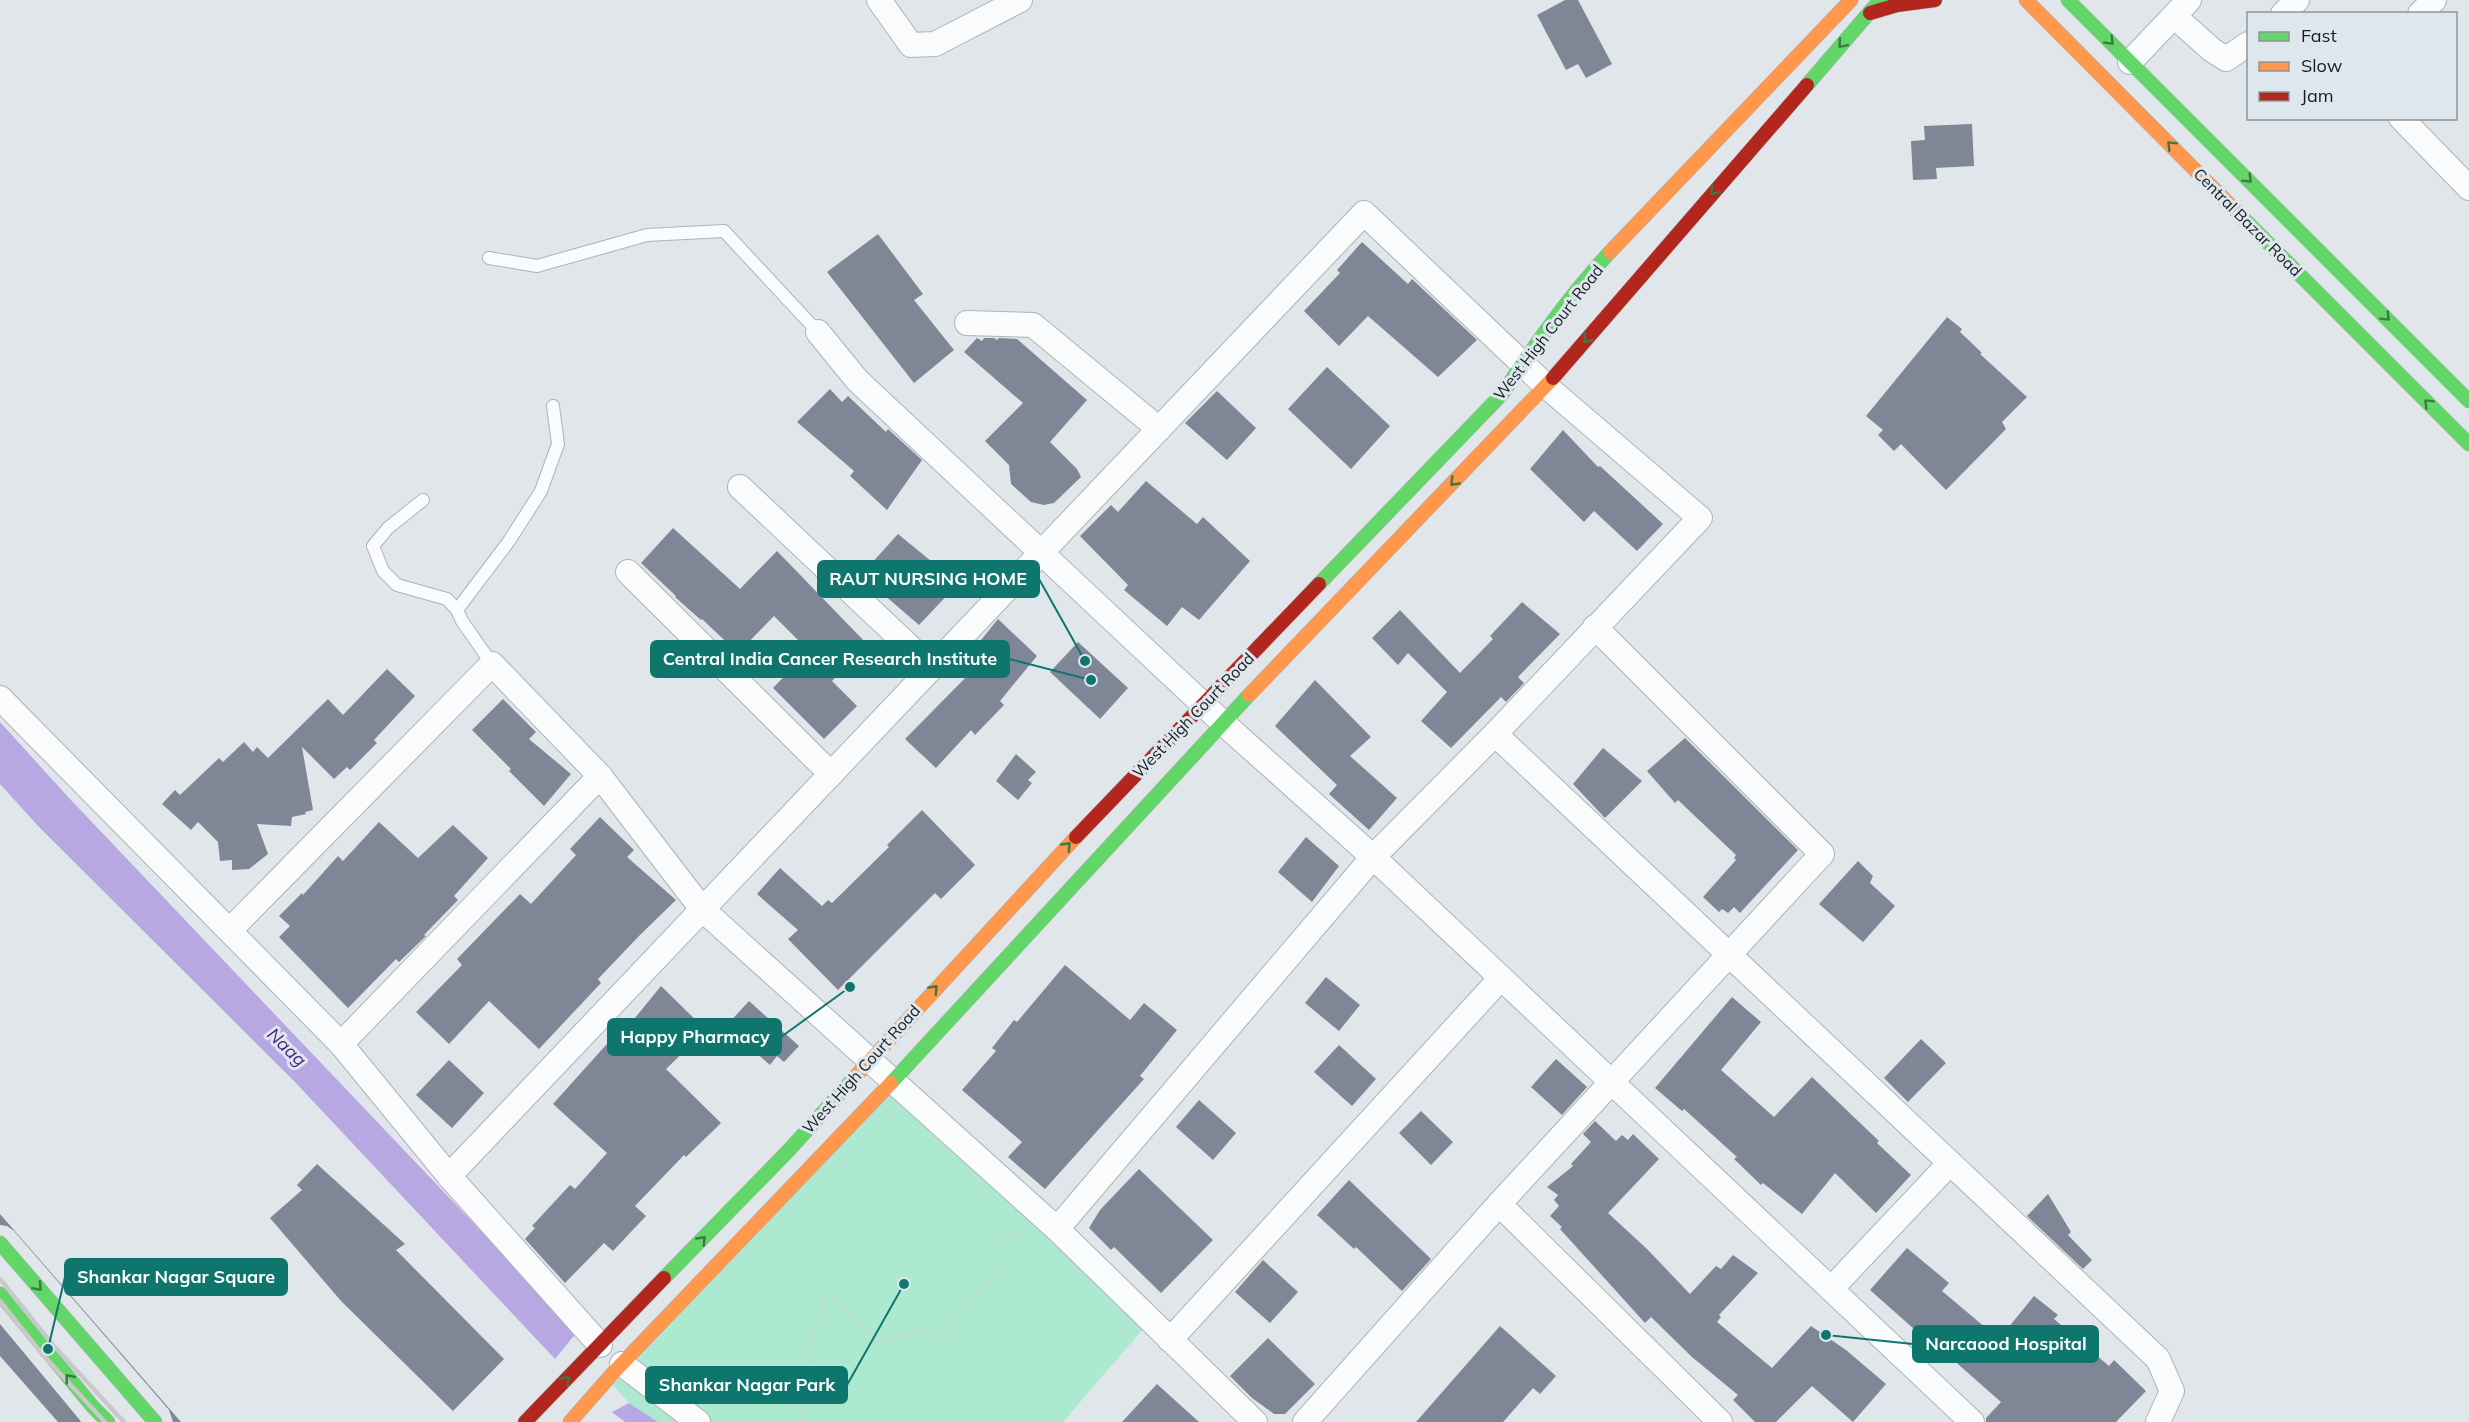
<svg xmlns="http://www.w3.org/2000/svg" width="2469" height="1422" font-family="Mulish,sans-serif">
<rect width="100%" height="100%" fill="#e0e6ea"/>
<path fill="#ade9d0" d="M 894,1088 L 1144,1328 L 1063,1422 L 658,1422 L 629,1403 L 613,1385 Z"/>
<g fill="#b7a8e4">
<path d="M 0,722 L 69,798 L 577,1332 L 555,1359 L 294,1081 L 39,827 L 0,784 Z"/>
<path d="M 629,1403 L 658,1422 L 625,1422 L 612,1412 Z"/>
</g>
<g fill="#7f8796">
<path d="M 1565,0 L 1578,0 L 1612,64 L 1586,78 L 1578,64 L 1566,70 L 1537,15 Z"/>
<path d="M 1972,124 L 1974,166 L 1936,168 L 1937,179 L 1913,180 L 1911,141 L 1925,140 L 1924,126 Z"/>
<path d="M 878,234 L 923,294 L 914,300 L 954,350 L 914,383 L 827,272 Z"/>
<path d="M 1362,242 L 1408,284 L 1412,279 L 1477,340 L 1438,377 L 1368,316 L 1339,346 L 1304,311 L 1340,273 L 1337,270 Z"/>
<path d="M 1947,317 L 1962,329 L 1960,332 L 1982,353 L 1980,354 L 2027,397 L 2002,422 L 2006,429 L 1946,490 L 1901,444 L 1894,451 L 1878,435 L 1883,430 L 1866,416 Z"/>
<path d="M 977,338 L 982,341 L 984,338 L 994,338 L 997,340 L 999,338 L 1017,339 L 1087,400 L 1050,442 L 1077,469 L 1081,477 L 1054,503 L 1044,505 L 1031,502 L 1011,484 L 1009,465 L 985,441 L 1023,403 L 964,352 Z"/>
<path d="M 1327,367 L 1390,426 L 1351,469 L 1288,409 Z"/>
<path d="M 830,389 L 842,402 L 848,396 L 886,432 L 888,429 L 922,460 L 887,510 L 850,476 L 854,471 L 797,422 Z"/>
<path d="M 1217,391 L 1256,428 L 1227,460 L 1185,423 Z"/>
<path d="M 1563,430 L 1598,467 L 1600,466 L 1663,524 L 1637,551 L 1594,511 L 1584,522 L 1530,469 Z"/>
<path d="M 1146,481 L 1197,524 L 1203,517 L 1250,561 L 1199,620 L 1182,607 L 1167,626 L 1124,590 L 1128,585 L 1080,536 L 1111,505 L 1118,512 Z"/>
<path d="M 673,528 L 740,589 L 777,551 L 867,644 L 832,681 L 857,706 L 824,739 L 773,688 L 809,651 L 774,616 L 738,653 L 702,619 L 701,620 L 675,597 L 676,596 L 641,563 Z"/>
<path d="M 898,534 L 931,561 L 927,568 L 953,589 L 919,625 L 861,575 Z"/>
<path d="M 1522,602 L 1560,634 L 1518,677 L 1524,683 L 1506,702 L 1501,697 L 1451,748 L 1421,721 L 1447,692 L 1408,653 L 1398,665 L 1372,638 L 1400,610 L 1460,673 L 1493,639 L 1490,636 Z"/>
<path d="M 998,619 L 1037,656 L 1000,701 L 1004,705 L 975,735 L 971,730 L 936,768 L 905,739 L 979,664 L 969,655 Z"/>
<path d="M 1078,642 L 1128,688 L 1100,719 L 1050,672 Z"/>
<path d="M 387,669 L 415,696 L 374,740 L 377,743 L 350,770 L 347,767 L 334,779 L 302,747 L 313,810 L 305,812 L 306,814 L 292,817 L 291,826 L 257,824 L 268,854 L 249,869 L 232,870 L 232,860 L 220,861 L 218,842 L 198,822 L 191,830 L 162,804 L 175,790 L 180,795 L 219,758 L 223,762 L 244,742 L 253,752 L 257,747 L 268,758 L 328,699 L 343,715 Z"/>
<path d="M 1315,680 L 1371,737 L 1350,756 L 1397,798 L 1369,830 L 1329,794 L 1337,785 L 1275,726 Z"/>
<path d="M 503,699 L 536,732 L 529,739 L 571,774 L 544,806 L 509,771 L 511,769 L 472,730 Z"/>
<path d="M 1685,738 L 1798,850 L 1740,913 L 1734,907 L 1728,913 L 1722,909 L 1719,912 L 1703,897 L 1736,860 L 1734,858 L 1736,855 L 1678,800 L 1675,803 L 1647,771 Z"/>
<path d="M 1603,748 L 1642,781 L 1605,818 L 1573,784 Z"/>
<path d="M 1016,754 L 1036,772 L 1028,780 L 1032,783 L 1018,800 L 996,781 Z"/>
<path d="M 922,810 L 975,865 L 941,899 L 935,893 L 838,990 L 788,939 L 798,930 L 757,894 L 780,868 L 822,906 L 828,900 L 832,903 L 889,847 L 887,845 Z"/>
<path d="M 600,817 L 634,850 L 627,857 L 676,900 L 639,936 L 598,979 L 601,983 L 539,1049 L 489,1001 L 449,1044 L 416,1012 L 462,965 L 457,959 L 520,894 L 531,904 L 576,855 L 570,849 Z"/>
<path d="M 379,822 L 418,858 L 453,825 L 488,858 L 454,896 L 458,900 L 424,935 L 426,936 L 399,962 L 396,959 L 348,1008 L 279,937 L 290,926 L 279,916 L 302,893 L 303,895 L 338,856 L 343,861 Z"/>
<path d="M 1306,837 L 1339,866 L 1312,902 L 1278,872 Z"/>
<path d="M 1858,861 L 1873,876 L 1870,883 L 1895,906 L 1863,942 L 1819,904 Z"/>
<path d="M 1065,965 L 1130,1020 L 1144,1003 L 1177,1030 L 1140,1076 L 1144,1079 L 1045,1189 L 1008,1157 L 1022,1142 L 962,1090 L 996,1051 L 992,1048 L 1014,1020 L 1017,1022 Z"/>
<path d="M 1326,977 L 1360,1005 L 1339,1031 L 1305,1003 Z"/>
<path d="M 661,986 L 706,1030 L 666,1069 L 721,1123 L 686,1157 L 684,1155 L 635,1206 L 646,1216 L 613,1251 L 604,1243 L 565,1283 L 525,1239 L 535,1228 L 532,1226 L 570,1185 L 575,1189 L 607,1153 L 553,1104 L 623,1026 L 626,1029 Z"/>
<path d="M 1732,997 L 1761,1022 L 1721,1070 L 1774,1117 L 1812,1077 L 1879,1141 L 1877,1143 L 1911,1175 L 1876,1213 L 1835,1173 L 1802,1214 L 1763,1183 L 1761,1185 L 1734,1159 L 1737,1157 L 1684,1109 L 1682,1111 L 1655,1088 Z"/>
<path d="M 749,1001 L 799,1046 L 784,1062 L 777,1056 L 770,1065 L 726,1026 Z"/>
<path d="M 1921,1039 L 1946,1063 L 1908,1102 L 1884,1078 Z"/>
<path d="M 1339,1045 L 1376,1079 L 1352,1106 L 1314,1072 Z"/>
<path d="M 1556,1059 L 1587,1087 L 1562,1115 L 1531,1087 Z"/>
<path d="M 449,1060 L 484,1093 L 452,1128 L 416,1095 Z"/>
<path d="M 1199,1100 L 1236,1133 L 1213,1160 L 1176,1127 Z"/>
<path d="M 1421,1111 L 1453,1142 L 1431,1165 L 1399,1133 Z"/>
<path d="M 1595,1121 L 1616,1141 L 1622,1135 L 1628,1140 L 1633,1134 L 1659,1159 L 1608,1213 L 1647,1249 L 1690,1294 L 1716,1266 L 1721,1269 L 1733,1255 L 1758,1273 L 1719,1315 L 1721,1317 L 1717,1322 L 1772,1368 L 1811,1326 L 1846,1350 L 1886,1384 L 1853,1422 L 1812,1386 L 1776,1422 L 1755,1422 L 1733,1400 L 1738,1395 L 1692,1357 L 1651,1317 L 1645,1323 L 1560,1229 L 1562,1227 L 1550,1216 L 1559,1206 L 1554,1200 L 1558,1195 L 1547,1187 L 1573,1166 L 1571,1164 L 1591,1142 L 1583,1134 Z"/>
<path d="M 317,1164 L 405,1244 L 396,1250 L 504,1359 L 453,1411 L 341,1301 L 270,1218 L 302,1190 L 297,1185 Z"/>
<path d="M 1139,1169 L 1213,1240 L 1161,1293 L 1114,1247 L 1111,1250 L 1089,1228 L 1100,1210 Z"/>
<path d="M 1349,1180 L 1431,1259 L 1402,1291 L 1356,1247 L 1354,1249 L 1317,1215 Z"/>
<path d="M 2048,1194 L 2071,1232 L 2068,1235 L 2092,1260 L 2083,1269 L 2027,1216 Z"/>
<path d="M 0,1214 L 181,1422 L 173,1422 L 169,1410 L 14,1231 L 7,1226 L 0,1225 Z"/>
<path d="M 1907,1248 L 1949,1283 L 1942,1291 L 1999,1339 L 2034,1296 L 2058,1315 L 2054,1319 L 2109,1366 L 2114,1360 L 2146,1391 L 2116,1422 L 1986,1422 L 1986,1418 L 2001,1402 L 1951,1358 L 1949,1360 L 1870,1290 Z"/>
<path d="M 1263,1260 L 1298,1292 L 1270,1323 L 1235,1292 Z"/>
<path d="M 0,1324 L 79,1419 L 81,1422 L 58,1422 L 0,1356 Z"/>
<path d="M 1500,1326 L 1556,1376 L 1540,1394 L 1533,1388 L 1503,1422 L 1416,1422 Z"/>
<path d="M 1268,1338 L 1315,1384 L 1285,1414 L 1274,1414 L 1252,1398 L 1230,1376 Z"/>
<path d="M 1157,1384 L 1199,1422 L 1122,1422 Z"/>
</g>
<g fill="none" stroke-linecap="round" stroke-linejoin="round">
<defs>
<g id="lane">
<path d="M 489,258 L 537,266 L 647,235 L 724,231 L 818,332"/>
<path d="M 423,500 L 388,528 L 373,546 L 383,571 L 397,585 L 447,599 L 457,610 L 462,621 L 492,664"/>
<path d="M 457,610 L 509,541 L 541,491 L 558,444 L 553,406"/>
</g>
<g id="street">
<path d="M 879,0 L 911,45 L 935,44 L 1020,0"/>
<path d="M 2283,14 L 2297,0"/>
<path d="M 2420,14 L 2434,0"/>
<path d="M 2174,16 L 2212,50 L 2226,59 L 2248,44"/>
<path d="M 2130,62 L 2189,0"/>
<path d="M 2401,118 L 2469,188"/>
<path d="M 967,323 L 1033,325 L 1159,429"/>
<path d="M 818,332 L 857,380 L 1223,723 L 1373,857 L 1972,1422"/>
<path d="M 740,487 L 932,668"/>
<path d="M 628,572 L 831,774"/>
<path d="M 0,698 L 341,1044 L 449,1176 L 600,1345"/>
<path d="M 1495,734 L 2158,1359 L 2172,1391 L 2158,1422"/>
<path d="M 230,930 L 492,664 L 600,776 L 702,909 L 1057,1229 L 1255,1422"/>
<path d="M 341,1044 L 600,776"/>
<path d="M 449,1176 L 1364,213 L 1546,386 L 1700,518 L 1495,734 L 1373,857 L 1057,1229"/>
<path d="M 1499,1204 L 1720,1422"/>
<path d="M 1831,1289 L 1950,1163"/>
<path d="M 1170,1340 L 1501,978"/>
<path d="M 622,1364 L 698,1422"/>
<path d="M 1305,1422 L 1499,1204 L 1822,854 L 1595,627"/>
</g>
<g id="fast">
<path d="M 2068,0 L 2469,401"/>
<path d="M 1807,85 L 1880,0"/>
<path d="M 2236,211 L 2469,444"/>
<path d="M 1319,584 L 1503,393 C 1535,344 1570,295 1610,252"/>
<path d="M 891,1083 L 1249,695"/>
<path d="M 0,1243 L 155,1422"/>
<path d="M 664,1278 L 790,1149 L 854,1078"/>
<path d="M 0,1294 L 93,1407 L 108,1422"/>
</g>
<g id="slow">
<path d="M 2026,0 L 2236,211"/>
<path d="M 1610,252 L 1851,0"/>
<path d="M 1249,695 L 1553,378"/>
<path d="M 854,1078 L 1076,837"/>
<path d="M 570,1422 L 613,1373 L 891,1083"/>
</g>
<g id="jam">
<path d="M 1870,13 L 1897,5 L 1935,0"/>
<path d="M 1553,378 L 1807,85"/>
<path d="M 1076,837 L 1319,584"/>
<path d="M 525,1422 L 664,1278"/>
</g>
</defs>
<use href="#lane" stroke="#aeb3b6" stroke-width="14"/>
<use href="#street" stroke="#aeb3b6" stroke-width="26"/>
<use href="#fast" stroke="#aeb3b6" stroke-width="15"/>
<use href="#slow" stroke="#aeb3b6" stroke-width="15"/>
<use href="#jam" stroke="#aeb3b6" stroke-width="15"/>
<g stroke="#d1d2d4" stroke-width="4" stroke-dasharray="1.5 4.5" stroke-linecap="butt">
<path d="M 997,1242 L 1019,1232 L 1024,1232"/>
<path d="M 803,1422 L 794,1390 L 809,1365 L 813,1329 L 825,1298 L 832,1295 L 880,1343 L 924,1330 L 938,1336 L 1002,1267"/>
</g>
<use href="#lane" stroke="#fafbfc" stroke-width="12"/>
<use href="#street" stroke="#fafbfc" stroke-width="24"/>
<use href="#fast" stroke="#63d668" stroke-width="14"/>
<use href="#slow" stroke="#ff974d" stroke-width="14"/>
<use href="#jam" stroke="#b3261e" stroke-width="14"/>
<g stroke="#c7c9cb" stroke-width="4.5">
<path d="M 0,1279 L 53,1345 L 124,1422"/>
<path d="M 0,1301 L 42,1354 L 105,1422"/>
</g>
</g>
<defs><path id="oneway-chevron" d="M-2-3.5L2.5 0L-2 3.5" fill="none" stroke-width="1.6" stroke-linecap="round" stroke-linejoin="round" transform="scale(1.5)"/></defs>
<g stroke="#3e7943">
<use href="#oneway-chevron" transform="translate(2110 41) rotate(45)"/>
<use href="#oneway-chevron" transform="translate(1842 44) rotate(131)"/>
<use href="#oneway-chevron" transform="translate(2171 145) rotate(-135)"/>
<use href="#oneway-chevron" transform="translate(2248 179) rotate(45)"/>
<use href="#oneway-chevron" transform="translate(1714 191) rotate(131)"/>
<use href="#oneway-chevron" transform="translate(2386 317) rotate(45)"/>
<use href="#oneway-chevron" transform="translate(1587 339) rotate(131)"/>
<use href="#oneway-chevron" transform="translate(2428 403) rotate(-135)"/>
<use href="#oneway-chevron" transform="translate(1454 482) rotate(134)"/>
<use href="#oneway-chevron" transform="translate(1067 846) rotate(-46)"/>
<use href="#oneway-chevron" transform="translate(934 989) rotate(-47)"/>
<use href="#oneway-chevron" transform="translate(702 1240) rotate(-46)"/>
<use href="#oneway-chevron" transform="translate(38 1287) rotate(49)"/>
<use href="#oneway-chevron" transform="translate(69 1378) rotate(-129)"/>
<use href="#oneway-chevron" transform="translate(566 1380) rotate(-46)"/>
</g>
<g text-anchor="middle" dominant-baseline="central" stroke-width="6" stroke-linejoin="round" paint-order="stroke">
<g font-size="16" fill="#191c1e" stroke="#dde7ed">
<text transform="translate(2248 222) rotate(45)">Central Bazar Road</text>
<text transform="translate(1548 332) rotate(-52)">West High Court Road</text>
<text transform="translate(1193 715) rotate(-46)">West High Court Road</text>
<text transform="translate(861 1069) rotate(-48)">West High Court Road</text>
</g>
<g font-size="18" font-style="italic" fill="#482081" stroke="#dde7ed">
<text transform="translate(287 1047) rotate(44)">Naag</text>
</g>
</g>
<path fill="none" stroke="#0f766e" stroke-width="2" d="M1085 661L1039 579M1091 680L1009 659M850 987L781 1037M48 1349L65 1277M1826 1335L1913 1344M904 1284L847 1385"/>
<g fill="#0f766e" stroke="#dde7ed" stroke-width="2">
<circle cx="1085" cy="661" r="6"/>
<circle cx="1091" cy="680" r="6"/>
<circle cx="850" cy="987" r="6"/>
<circle cx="48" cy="1349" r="6"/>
<circle cx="1826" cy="1335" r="6"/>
<circle cx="904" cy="1284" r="6"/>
</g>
<g fill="#0f766e" stroke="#0f766e" stroke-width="2">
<rect x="818" y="561" width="221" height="36" rx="6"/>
<rect x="651" y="641" width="358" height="36" rx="6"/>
<rect x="608" y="1019" width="173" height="36" rx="6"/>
<rect x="65" y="1259" width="222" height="36" rx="6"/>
<rect x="1913" y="1326" width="185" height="36" rx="6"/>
<rect x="646" y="1367" width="201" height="36" rx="6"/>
</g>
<g font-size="18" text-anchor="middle" font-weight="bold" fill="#fff">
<text x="928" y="585">RAUT NURSING HOME</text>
<text x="830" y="665">Central India Cancer Research Institute</text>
<text x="695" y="1043">Happy Pharmacy</text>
<text x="176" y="1283">Shankar Nagar Square</text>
<text x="2006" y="1350">Narcaood Hospital</text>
<text x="747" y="1391">Shankar Nagar Park</text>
</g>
<rect x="2247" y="12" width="210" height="108" fill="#dde7ed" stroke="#8f969a" stroke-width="1.5"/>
<rect x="2259" y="32" width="30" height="9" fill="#63d668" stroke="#8f969a" stroke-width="1.5"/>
<text x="2301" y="42" font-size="18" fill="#191c1e">Fast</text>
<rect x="2259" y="62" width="30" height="9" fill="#ff974d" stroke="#8f969a" stroke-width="1.5"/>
<text x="2301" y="72" font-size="18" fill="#191c1e">Slow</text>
<rect x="2259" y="92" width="30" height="9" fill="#b3261e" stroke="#8f969a" stroke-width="1.5"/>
<text x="2301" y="102" font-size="18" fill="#191c1e">Jam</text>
</svg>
